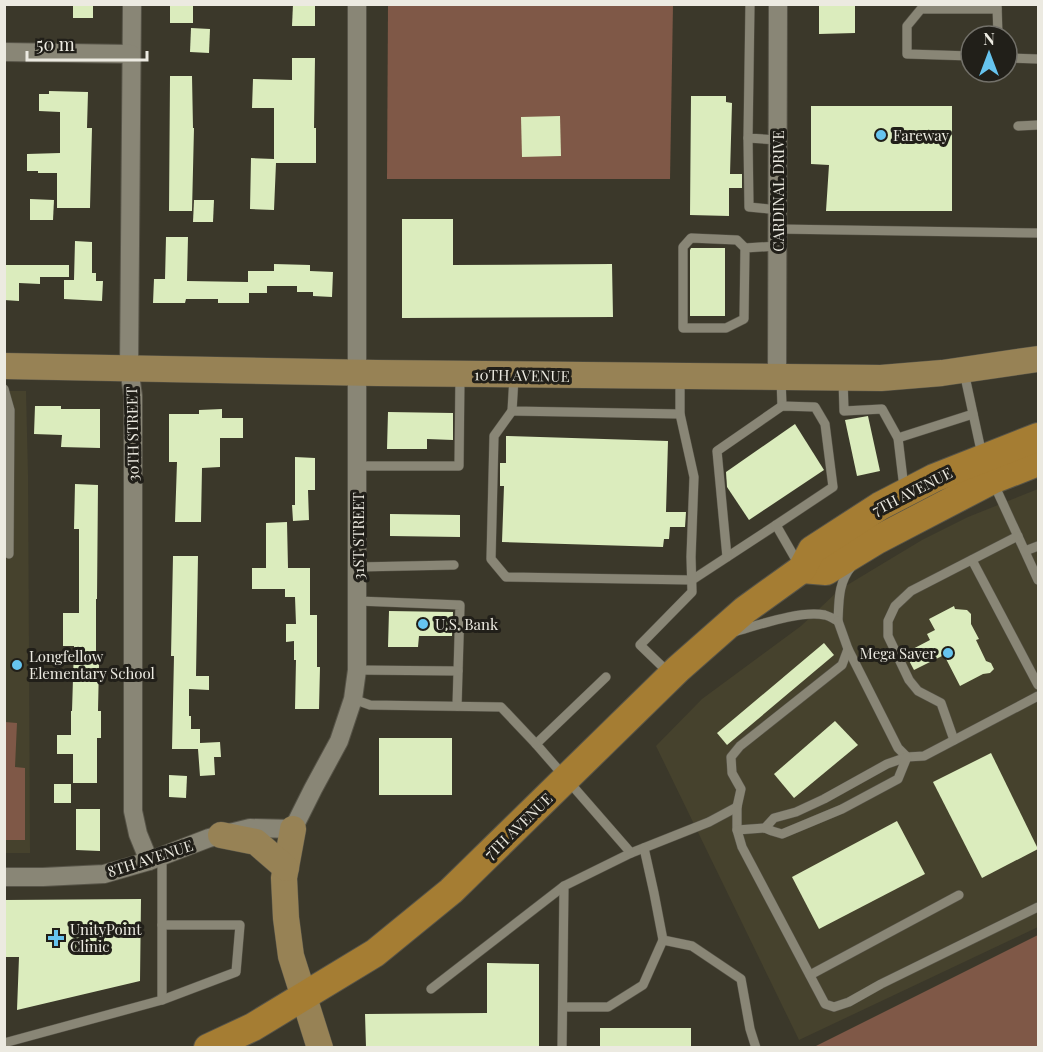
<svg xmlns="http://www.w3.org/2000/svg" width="1043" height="1052" font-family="'Playfair Display',serif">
<rect width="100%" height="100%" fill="#3b382a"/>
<g fill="#46422d">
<path d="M 5,391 L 26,391 L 28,476 L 30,853 L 5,853 Z"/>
<path d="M 1038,489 L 1038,927 L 799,1040 L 656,746 L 702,699 L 801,626 L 839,590 L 922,540 L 968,517 Z"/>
</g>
<g fill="#7f5847">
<path d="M 388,5 L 673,5 L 670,179 L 387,179 Z"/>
<path d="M 5,722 L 17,723 L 15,767 L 25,768 L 25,840 L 5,840 Z"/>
<path d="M 1038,935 L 1038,1047 L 814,1047 Z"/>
</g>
<g fill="#dbecbd">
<rect x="73" y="4" width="20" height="14"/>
<rect x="170" y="4" width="23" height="19"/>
<path d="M 293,4 L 315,4 L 315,26 L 292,26 Z"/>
<path d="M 819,4 L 855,4 L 855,33 L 819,34 Z"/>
<path d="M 191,28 L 210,29 L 209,53 L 190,52 Z"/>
<path d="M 292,58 L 315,58 L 314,128 L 316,128 L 316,163 L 276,163 L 274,210 L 250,209 L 251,158 L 274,159 L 274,108 L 252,108 L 253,79 L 292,80 Z"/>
<path d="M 170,76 L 192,76 L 193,128 L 194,128 L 192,211 L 169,211 Z"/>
<path d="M 49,91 L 88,92 L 87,128 L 92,128 L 90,208 L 57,208 L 57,173 L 38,173 L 38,171 L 27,171 L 27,154 L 60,153 L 60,112 L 39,111 L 39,94 L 49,94 Z"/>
<path d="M 691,96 L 726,96 L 726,102 L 732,103 L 730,174 L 742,174 L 742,188 L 729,188 L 729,216 L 690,215 Z"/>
<path d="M 811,106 L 952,106 L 952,211 L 826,211 L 829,165 L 811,164 Z"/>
<path d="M 560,116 L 561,156 L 522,157 L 521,117 Z"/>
<path d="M 30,199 L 54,200 L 53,220 L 30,220 Z"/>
<path d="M 194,200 L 214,200 L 213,222 L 193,222 Z"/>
<path d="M 402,219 L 453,219 L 453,265 L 612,264 L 613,317 L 402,318 Z"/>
<path d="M 166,237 L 188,237 L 187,281 L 248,282 L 248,271 L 274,271 L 274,264 L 310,265 L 310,271 L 333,272 L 332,297 L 313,296 L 313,292 L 297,292 L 297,286 L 267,286 L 267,293 L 249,293 L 249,303 L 218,303 L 218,299 L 186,299 L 185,303 L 153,303 L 154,279 L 165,279 Z"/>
<path d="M 75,241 L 92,242 L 92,273 L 96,273 L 96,281 L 103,281 L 102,301 L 64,299 L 64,280 L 74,280 Z"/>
<path d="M 691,248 L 725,248 L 725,316 L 690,316 L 690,250 Z"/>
<path d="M 4,265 L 69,265 L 69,277 L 40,277 L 40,284 L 19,283 L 19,301 L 4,300 Z"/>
<path d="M 35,406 L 61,406 L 61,409 L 100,409 L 100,448 L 61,447 L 62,435 L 34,434 Z"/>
<path d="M 222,409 L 222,418 L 243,418 L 243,438 L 220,438 L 220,467 L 202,468 L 201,522 L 175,522 L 177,462 L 169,462 L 169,414 L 199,414 L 199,410 Z"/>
<path d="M 388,412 L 453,413 L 453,440 L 427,439 L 427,449 L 387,449 Z"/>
<path d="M 868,416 L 880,471 L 857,476 L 845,420 Z"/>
<path d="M 795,424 L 824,470 L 749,520 L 727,487 L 726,472 Z"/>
<path d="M 506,436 L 668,441 L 666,512 L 686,512 L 685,527 L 670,527 L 669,539 L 664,539 L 663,547 L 502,542 L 504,486 L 500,486 L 500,463 L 506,463 Z"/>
<path d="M 295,457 L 315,458 L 315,490 L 308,490 L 309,520 L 293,521 L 292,505 L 295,505 Z"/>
<path d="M 75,484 L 98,485 L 97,599 L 96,599 L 96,664 L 99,664 L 98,711 L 101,711 L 101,738 L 97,738 L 97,783 L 73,783 L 73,754 L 57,754 L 57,735 L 71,735 L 71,711 L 72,711 L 74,646 L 63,646 L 63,613 L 79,613 L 79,529 L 74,529 Z"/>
<path d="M 390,514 L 460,515 L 460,537 L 390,536 Z"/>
<path d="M 287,522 L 288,568 L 310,568 L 310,615 L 317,615 L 317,667 L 320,667 L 319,709 L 295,709 L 296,660 L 294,660 L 294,641 L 286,642 L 286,624 L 296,624 L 295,597 L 285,597 L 285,589 L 252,589 L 252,568 L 266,568 L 266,523 Z"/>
<path d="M 173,556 L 198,556 L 196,676 L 209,676 L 209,690 L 189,689 L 189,716 L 191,716 L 191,729 L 200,729 L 200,743 L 220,742 L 221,757 L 214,757 L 215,775 L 200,776 L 198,749 L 172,749 L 174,656 L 171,656 Z"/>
<path d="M 954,606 L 955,609 L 967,610 L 971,614 L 971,624 L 979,639 L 976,640 L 986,661 L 991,663 L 994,669 L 990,673 L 983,674 L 960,686 L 944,655 L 914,670 L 905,653 L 930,640 L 927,634 L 935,630 L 929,619 Z"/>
<path d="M 389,611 L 453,612 L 452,636 L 419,636 L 418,647 L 388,647 Z"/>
<path d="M 824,643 L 834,655 L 727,745 L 717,733 Z"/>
<path d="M 835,721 L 858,745 L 794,798 L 774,774 Z"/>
<rect x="379" y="738" width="73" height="57"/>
<path d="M 991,753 L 1038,849 L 982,878 L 933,782 Z"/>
<path d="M 169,775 L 187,776 L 186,798 L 169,797 Z"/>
<rect x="54" y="784" width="17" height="19"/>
<path d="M 76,809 L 100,809 L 100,851 L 76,850 Z"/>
<path d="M 897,821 L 925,874 L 819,929 L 792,877 Z"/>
<path d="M 141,899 L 140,981 L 17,1010 L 19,957 L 4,957 L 4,900 Z"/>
<path d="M 487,963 L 539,964 L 539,1047 L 366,1047 L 365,1014 L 487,1013 Z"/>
<rect x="600" y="1028" width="91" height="19"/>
</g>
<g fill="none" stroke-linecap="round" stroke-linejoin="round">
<defs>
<g id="lane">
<path d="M 750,4 L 748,138 L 778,140"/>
<path d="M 997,5 L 998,36"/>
<path d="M 971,56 L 907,54 L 907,26 L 921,9 L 997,9"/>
<path d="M 1007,58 L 1038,59"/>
<path d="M 1018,126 L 1038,125"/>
<path d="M 748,138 L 749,207 L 778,210"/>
<path d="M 778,229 L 1038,233"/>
<path d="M 745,248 L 744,319 L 726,328 L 683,328 L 683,247 L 691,238 L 737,240 L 745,248 L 778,246"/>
<path d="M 964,372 L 982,455"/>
<path d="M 514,377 L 512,411 L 680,414"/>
<path d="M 781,379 L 782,406"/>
<path d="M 843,379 L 844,411 L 882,409 L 898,438 L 904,488"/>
<path d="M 4,389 L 10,410 L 9,554"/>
<path d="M 512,411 L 494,436 L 491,559 L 506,577 L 692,580 L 776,525"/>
<path d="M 898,438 L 973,414"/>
<path d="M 358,466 L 459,466 L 460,376"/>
<path d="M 993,482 L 1038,580"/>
<path d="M 1025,551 L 1038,546"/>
<path d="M 727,557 L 717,451 L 782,406 L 815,407 L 825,424 L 833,487 L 776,525 L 799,565"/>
<path d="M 972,560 L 1038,685"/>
<path d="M 358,567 L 454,565"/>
<path d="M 358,601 L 460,605 L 457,706"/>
<path d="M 734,632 C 759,625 800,610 825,615 C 829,616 834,619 838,621 C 839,601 838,582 852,566"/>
<path d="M 848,649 L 898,748 L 907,757 L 924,756 L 1038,696"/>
<path d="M 357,670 L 458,671"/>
<path d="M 670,674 L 640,645 L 692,592 L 691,557 L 694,477 L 680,414 L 680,378"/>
<path d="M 606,677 L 536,744 L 631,853 L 709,822 L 737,807 L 741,789 L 732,773 L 731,757 L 740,746 L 842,665 L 848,649 L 838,621"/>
<path d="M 353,699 L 370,705 L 501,707 L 536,744"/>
<path d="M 954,740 L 941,703 L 918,691 L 909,680 L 888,636 L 888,621 L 895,606 L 911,591 L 1018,536"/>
<path d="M 737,806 L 737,830 L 742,847 L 825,1004 L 834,1007 L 849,1002 L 881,984 L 1038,907"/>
<path d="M 765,828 L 774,818 L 796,812 L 824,799 L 887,764 L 907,757"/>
<path d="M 737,830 L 765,828 L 772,831 L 782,834 L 842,809 L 898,779 L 907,757"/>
<path d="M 644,848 L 654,893 L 663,940 L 692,946 L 741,979 L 750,1029 L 756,1048"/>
<path d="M 162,925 L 240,925 L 236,972 L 162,1000"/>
<path d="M 810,975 L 959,895"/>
<path d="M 431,989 L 564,886"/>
<path d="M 563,1007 L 608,1007 L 643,985 L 663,940"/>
<path d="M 4,1043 L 162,1000 L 162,856"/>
<path d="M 562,1048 L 564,886 L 631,853"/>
</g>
<g id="street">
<path d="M 132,4 L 129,368 L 133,396 L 133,811 L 138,834 L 149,861"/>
<path d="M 4,52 L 131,54"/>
<path d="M 777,378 L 778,4"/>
<path d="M 4,877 L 43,877 L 104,874 L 149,861 L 209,838 L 250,828 L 293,829 L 313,789 L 339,741 L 353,699 L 357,670 L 357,4"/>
</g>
<g id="secondary">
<path d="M 4,366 L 377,373 L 881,378 L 942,373 L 1038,359"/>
<path d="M 293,829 L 284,878 L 286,918 L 291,956 L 320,1048"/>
<path d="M 221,835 L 256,842 L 286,868"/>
</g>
<g id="primary">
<path d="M 802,569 L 826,571 L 877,540 L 992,480 L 1038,462"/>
<path d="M 208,1048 L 253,1027 L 375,953 L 451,891 L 678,669 L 745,610 L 802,569 L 812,550 L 880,506 L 934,478 L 1038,437"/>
</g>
</defs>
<use href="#lane" stroke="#575448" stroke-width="10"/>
<use href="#street" stroke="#575448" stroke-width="20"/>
<use href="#secondary" stroke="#575448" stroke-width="27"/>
<use href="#primary" stroke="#575448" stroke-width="30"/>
<use href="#lane" stroke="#898676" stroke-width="9"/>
<use href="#street" stroke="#898676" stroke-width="18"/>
<use href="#secondary" stroke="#978255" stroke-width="26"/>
<use href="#primary" stroke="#a57d33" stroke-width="28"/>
</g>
<g fill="#66c4ef" stroke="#211f19" stroke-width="2">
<circle cx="881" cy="135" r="6"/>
<circle cx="423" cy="624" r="6"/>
<circle cx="948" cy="653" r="6"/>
<circle cx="17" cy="665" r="6"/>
<path d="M53 929h6v6h6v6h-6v6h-6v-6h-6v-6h6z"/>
</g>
<g text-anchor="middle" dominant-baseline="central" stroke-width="6" stroke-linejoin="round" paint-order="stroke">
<g font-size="15" fill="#eceae1" stroke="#211f19" text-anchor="start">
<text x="893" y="135">Fareway</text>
<text x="435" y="624">U.S. Bank</text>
<text x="936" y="653" text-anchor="end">Mega Saver</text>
<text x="29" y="656">Longfellow<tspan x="29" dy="17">Elementary School</tspan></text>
<text x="70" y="929">UnityPoint<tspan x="70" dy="17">Clinic</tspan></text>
</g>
<g font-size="15" fill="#eceae1" stroke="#211f19">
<text transform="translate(778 191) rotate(-90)">CARDINAL DRIVE</text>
<text transform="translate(522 375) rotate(1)">10TH AVENUE</text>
<text transform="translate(132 434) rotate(-91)">30TH STREET</text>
<text transform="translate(912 491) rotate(-27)">7TH AVENUE</text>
<text transform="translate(358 536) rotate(-90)">31ST STREET</text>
<text transform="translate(518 826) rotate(-44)">7TH AVENUE</text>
<text transform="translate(150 858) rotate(-18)">8TH AVENUE</text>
</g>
</g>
<rect width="1043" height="1052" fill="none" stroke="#eceae1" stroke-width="12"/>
<g transform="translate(989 54)"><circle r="28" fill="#211f19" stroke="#727069" stroke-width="1.5"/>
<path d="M0-4.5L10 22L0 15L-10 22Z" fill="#66c4ef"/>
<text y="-9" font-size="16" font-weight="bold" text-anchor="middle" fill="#eceae1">N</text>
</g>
<path d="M27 51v9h120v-9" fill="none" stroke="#eceae1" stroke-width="3"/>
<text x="36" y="51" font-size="18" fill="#eceae1" stroke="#211f19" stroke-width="4.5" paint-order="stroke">50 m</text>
</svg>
